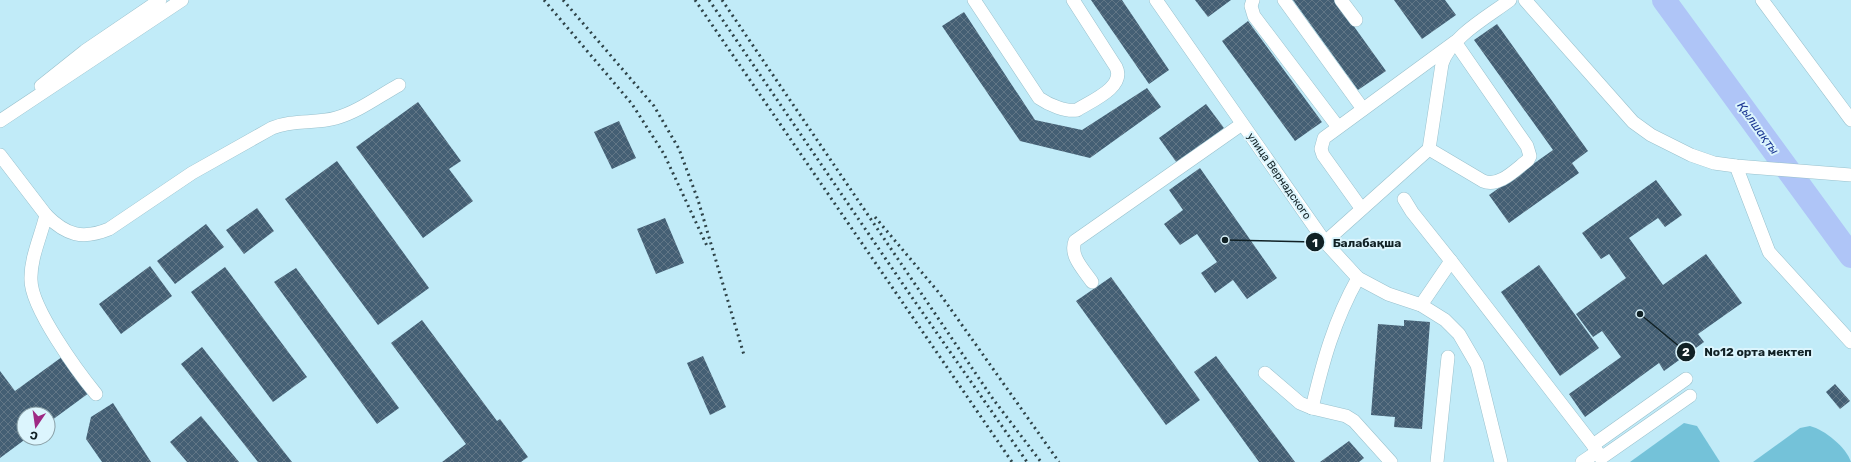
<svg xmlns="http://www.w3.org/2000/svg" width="1851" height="462" font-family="Rubik,sans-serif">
<defs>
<pattern id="building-cross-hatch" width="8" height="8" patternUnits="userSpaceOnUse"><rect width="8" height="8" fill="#445f74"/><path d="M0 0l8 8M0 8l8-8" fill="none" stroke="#617686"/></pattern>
</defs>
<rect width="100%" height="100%" fill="#c1ebf8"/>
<g fill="#74c2d9">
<path d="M 1684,423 L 1697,426 L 1720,462 L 1630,462 Z"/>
<path d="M 1810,426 C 1825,430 1846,447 1851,462 L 1753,462 L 1800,428 Z"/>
</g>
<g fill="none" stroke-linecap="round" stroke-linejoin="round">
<path stroke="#afc5f7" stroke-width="24" d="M 1664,0 L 1851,256"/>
</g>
<g fill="url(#building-cross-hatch)">
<path d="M 1091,0 L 1122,0 L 1169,70 L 1149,84 Z"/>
<path d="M 1195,0 L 1231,0 L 1208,17 Z"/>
<path d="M 1293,0 L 1335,0 L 1386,71 L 1358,90 Z"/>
<path d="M 1394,0 L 1445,0 L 1456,15 L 1422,39 Z"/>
<path d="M 964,12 L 1035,120 L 1082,130 L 1147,88 L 1161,107 L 1090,158 L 1020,141 L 942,26 Z"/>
<path d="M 1248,21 L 1322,122 L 1295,141 L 1222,41 Z"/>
<path d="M 1497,24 L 1588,151 L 1572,163 L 1579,173 L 1509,223 L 1489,195 L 1553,150 L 1474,40 Z"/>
<path d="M 418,102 L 461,161 L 449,169 L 473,201 L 423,238 L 356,147 Z"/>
<path d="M 1206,104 L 1224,128 L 1177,163 L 1159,138 Z"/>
<path d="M 619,121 L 636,158 L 612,169 L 594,132 Z"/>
<path d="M 337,161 L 429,288 L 378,325 L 285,199 Z"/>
<path d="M 1200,168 L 1277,278 L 1247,299 L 1233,280 L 1215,293 L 1201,273 L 1217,262 L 1197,234 L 1180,245 L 1164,224 L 1183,210 L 1169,190 Z"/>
<path d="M 1656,180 L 1682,215 L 1665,227 L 1658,218 L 1629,238 L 1663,285 L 1706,254 L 1742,303 L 1698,334 L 1704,342 L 1664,371 L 1659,363 L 1585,417 L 1569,394 L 1621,357 L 1602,331 L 1593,337 L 1576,314 L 1626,278 L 1609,254 L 1601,259 L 1582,233 Z"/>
<path d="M 257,208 L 274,231 L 244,254 L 226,230 Z"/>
<path d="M 665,218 L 684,263 L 656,274 L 637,229 Z"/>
<path d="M 206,224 L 224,247 L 175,284 L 157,261 Z"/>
<path d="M 1539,265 L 1599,348 L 1560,376 L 1501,292 Z"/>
<path d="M 150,266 L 172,296 L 121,334 L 99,304 Z"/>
<path d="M 225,267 L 307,377 L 273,402 L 191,292 Z"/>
<path d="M 296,268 L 399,408 L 377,424 L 274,282 Z"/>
<path d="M 1111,277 L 1200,400 L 1166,425 L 1076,301 Z"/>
<path d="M 422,320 L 497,421 L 500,419 L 528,457 L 521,462 L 442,462 L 466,444 L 391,343 Z"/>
<path d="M 1404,320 L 1430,322 L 1422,429 L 1394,427 L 1395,417 L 1371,415 L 1378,324 L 1404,326 Z"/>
<path d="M 202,347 L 292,462 L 258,462 L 181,364 Z"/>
<path d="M 66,354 L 93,390 L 48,423 L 48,414 L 24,414 L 24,438 L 27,438 L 0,458 L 0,371 L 15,391 Z"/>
<path d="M 703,356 L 726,407 L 710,415 L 687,363 Z"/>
<path d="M 1216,356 L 1295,462 L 1259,462 L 1194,372 Z"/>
<path d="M 1835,384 L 1850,401 L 1840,409 L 1826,392 Z"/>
<path d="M 113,403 L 151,462 L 102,462 L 86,439 L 91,417 Z"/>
<path d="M 201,416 L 239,462 L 187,462 L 170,442 Z"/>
<path d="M 1349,441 L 1364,458 L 1359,462 L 1320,462 Z"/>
</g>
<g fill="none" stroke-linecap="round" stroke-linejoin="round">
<defs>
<g id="minor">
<path d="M 974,0 L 1039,98 C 1049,105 1066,112 1077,110 C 1091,101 1126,87 1116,67 L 1073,0"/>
<path d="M 1156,0 L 1325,242 L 1358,278 L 1388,294 L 1421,305 L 1445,320 L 1459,334 L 1477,365 L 1501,462"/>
<path d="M 1253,0 L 1251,6 L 1254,16 L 1338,127"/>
<path d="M 1284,0 L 1363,109"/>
<path d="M 1341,0 L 1356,20"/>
<path d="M 1525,0 L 1633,122 L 1651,135 L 1691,155 L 1714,163 L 1736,166 L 1851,175"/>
<path d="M 1762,0 L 1851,120"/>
<path d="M 41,86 L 85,51 L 160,0"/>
<path d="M 0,121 L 182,0"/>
<path d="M 0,155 L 46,215"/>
<path d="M 1736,166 L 1769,252 L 1851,342"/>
<path d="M 1404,199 L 1412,212 L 1451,261 L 1421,305"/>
<path d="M 1361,208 L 1323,155 L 1321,149 L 1324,138 L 1455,42 L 1527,146 L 1530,156 L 1528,160 C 1516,169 1499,188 1483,181 L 1429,149"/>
<path d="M 1325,242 L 1429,149 L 1442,64 C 1450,37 1489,16 1510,0"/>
<path d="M 1451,261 L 1593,445 L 1601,458 L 1690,396"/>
<path d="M 1092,282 C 1084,270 1069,256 1075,241 L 1242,124"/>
<path d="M 1265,373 L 1300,403 L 1312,408 L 1346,416 L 1354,421 L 1391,462"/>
<path d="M 96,394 C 78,372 31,308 31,280 C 30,259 41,236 46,215 C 66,235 82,240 109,229 L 192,173 L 272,128 C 293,119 315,124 336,118 C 358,112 379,96 399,85"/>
<path d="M 1312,408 C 1323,361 1334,321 1358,278"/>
<path d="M 1593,445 L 1686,379"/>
<path d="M 1437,462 L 1448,357"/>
<path d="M 1582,462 L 1597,452"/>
</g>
</defs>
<use href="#minor" stroke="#99c1cd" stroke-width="14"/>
<use href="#minor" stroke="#fff" stroke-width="13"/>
<g stroke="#2e4348" stroke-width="3" stroke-dasharray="2 4" stroke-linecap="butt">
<path d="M 544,0 L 632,104 L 664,154 L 707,246"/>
<path d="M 563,0 L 654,106 L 679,149 L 698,200 L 744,355"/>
<path d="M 695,0 L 1012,462"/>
<path d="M 709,0 L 911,296 L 1027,462"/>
<path d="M 722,0 L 993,399 L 1041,462"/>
<path d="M 875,217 L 940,294 L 1059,462"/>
</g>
</g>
<g text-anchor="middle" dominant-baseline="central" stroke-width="4" stroke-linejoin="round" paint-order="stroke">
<g font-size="11" fill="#112125" stroke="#dcf5fd">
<text transform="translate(1279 176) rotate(55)">улица Вернадского</text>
</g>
<g font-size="12" font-style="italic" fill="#1e3995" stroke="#dcf5fd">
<text transform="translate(1758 128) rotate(54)">Қылшақты</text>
</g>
</g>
<path fill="none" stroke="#112125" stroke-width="1.5" d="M1225 240L1315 242M1640 314L1686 352"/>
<g fill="#112125" stroke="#dcf5fd" stroke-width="1.5">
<circle cx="1225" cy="240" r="4"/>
<circle cx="1640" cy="314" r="4"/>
<circle cx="1315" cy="242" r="10"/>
<circle cx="1686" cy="352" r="10"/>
</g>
<g font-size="12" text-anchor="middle" font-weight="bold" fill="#fff">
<text x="1315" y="247">1</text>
<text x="1686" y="356">2</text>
</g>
<g font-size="12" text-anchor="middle" font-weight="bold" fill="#112125" stroke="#dcf5fd" stroke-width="4" stroke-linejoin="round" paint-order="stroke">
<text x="1367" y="247">Балабақша</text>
<text x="1758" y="356">No12 орта мектеп</text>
</g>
<g transform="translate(36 426) rotate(193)"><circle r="19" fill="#dcf5fd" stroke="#8ba0a7"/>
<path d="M0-3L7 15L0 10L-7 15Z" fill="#9e2984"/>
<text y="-6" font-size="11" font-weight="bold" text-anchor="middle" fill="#112125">С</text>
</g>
</svg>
